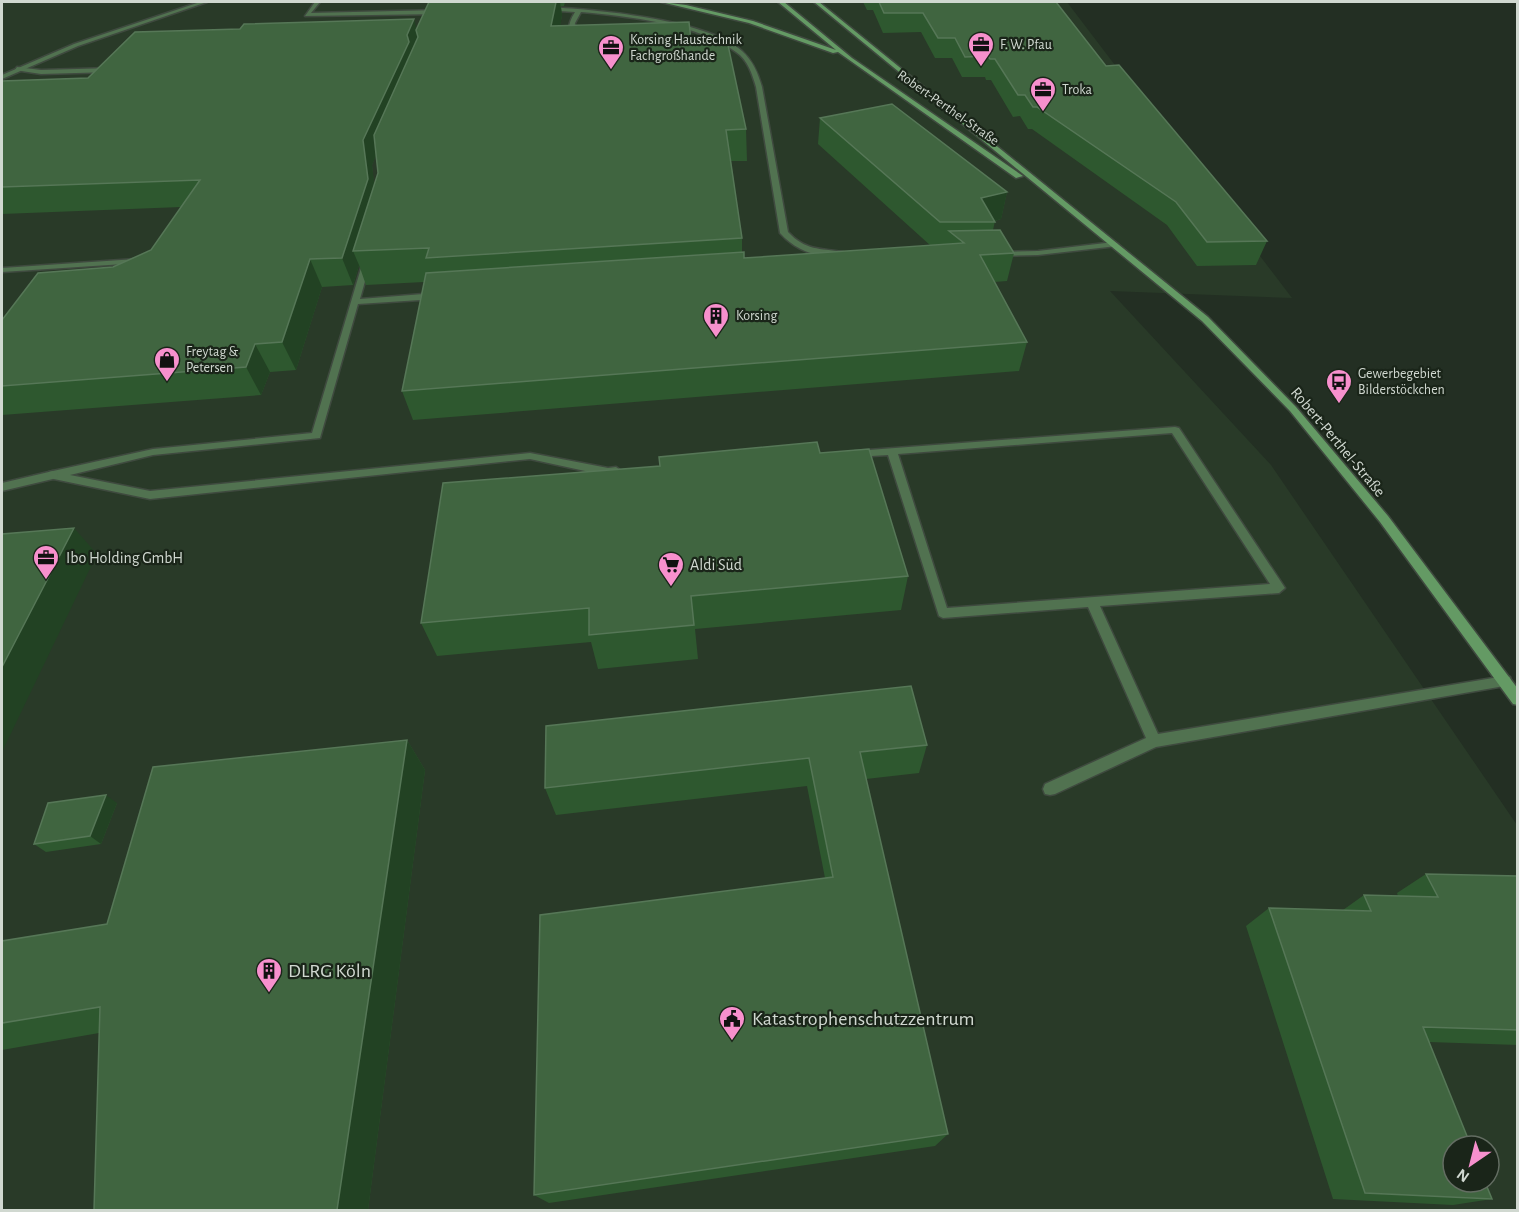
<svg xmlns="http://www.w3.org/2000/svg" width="1519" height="1212" font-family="'Alegreya Sans',sans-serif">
<rect width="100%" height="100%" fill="#232f23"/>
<path fill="#293a28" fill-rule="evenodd" d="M 2,2 L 1067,2 L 1292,298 L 1110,291 L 1271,465 L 1517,825 L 1517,1210 L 2,1210 L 2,89 L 13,81 L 2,80 ZM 1453,1146 L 1489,1146 L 1489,1182 L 1453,1182 Z"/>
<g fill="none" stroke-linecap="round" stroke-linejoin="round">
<defs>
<g id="lane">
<path d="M 315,2 L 320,2 L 311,13 L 440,10 L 443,12 L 440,14 L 305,16 Z"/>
<path d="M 545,7 C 593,9 707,19 742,51 C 753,61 758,73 762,87 L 788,232 C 806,251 819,248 843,252 L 843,256 C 819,259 796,251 780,233 L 756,87 C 752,74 748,60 736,52 C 699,24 626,16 581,12 L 575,23 L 574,36 L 577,39 L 574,41 L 569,38 C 567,29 570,20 575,12 L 543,10 Z"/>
<path d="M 17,67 L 41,70 L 112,68 L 115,70 L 112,72 L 41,74 L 15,70 Z"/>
<path d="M 1114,242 L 1118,244 L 1117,246 L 1038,255 L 998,256 L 994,254 L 998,252 L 1038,251 Z"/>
<path d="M 364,258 L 371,260 L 360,299 L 436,293 L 440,296 L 436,299 L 358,304 L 320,438 L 153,455 L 70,475 L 150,491 L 530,453 L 608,468 L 616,467 L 621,471 L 620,474 L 608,476 L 530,459 L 150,499 L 49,478 L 48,475 L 49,472 L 53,471 L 153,449 L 312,433 Z"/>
<path d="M 136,259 L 139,259 L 139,263 L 2,272 L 2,268 Z"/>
<path d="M 1175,427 L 1179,428 L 1285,588 L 1279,593 L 1100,606 L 1158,734 L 1505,676 L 1510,677 L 1511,681 L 1510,685 L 1156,747 L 1055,794 L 1050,795 L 1045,794 L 1043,789 L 1045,784 L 1146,738 L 1088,607 L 943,618 L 939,616 L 888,455 L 855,457 L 850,454 L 855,451 ZM 1172,433 L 1270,584 L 947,608 L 898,454 Z"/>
</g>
<g id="street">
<path d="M 200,2 L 207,2 L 78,46 L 2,79 L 2,75 L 74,44 Z"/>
<path d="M 53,471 L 57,472 L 58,475 L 57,478 L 2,491 L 2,483 Z"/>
</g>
<g id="secondary">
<path d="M 661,2 L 686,5 L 753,21 L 836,50 L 778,2 L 784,2 L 852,58 L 1023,176 L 1016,178 L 838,52 L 833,53 L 749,23 Z"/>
<path d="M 814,2 L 819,2 L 1208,317 L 1296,407 L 1388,516 L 1518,689 L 1518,705 L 1513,704 L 1380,522 L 1290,411 L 1202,321 Z"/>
</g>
</defs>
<use href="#lane" stroke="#3f4a3f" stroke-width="3"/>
<use href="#street" stroke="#3f4a3f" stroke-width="3"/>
<use href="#secondary" stroke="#3f4a3f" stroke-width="3"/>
<use href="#lane" fill="#517250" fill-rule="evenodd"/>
<use href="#street" fill="#517250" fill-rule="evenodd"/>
<use href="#secondary" fill="#649a64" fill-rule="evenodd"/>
</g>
<g fill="#2e582f" fill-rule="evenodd">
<path d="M 429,2 L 565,2 L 564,6 L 561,6 L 562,15 L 560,26 L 691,41 L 719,45 L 746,129 L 747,161 L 731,161 L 742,238 L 742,252 L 744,258 L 931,246 L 818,144 L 820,118 L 1007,192 L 1001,219 L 995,221 L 993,230 L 1014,253 L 1007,281 L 994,282 L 1027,342 L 1019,371 L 413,420 L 402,391 L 424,282 L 366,285 L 359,265 L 353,285 L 322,287 L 296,370 L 270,372 L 261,395 L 2,415 L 2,320 L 151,250 L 181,207 L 2,214 L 2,81 L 88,78 L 417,28 ZM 376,155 L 378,173 L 374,185 L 372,165 Z"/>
<path d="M 863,2 L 1056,2 L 1106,66 L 1267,241 L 1256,265 L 1197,266 L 1167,225 L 1032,129 L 1028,129 L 1020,116 L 1013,117 L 991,80 L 986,80 L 985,77 L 962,77 L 952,58 L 935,58 L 921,32 L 883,33 L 873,10 L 867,10 Z"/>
<path d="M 820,453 L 908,576 L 901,610 L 695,629 L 698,659 L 598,669 L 591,642 L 437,656 L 421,623 Z"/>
<path d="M 407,740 L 425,770 L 368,1210 L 94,1210 L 99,1033 L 2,1050 L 2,941 L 107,924 Z"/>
<path d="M 927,745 L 919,773 L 866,779 L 948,1134 L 935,1146 L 549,1203 L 534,1195 L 825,878 L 807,786 L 556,815 L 545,788 Z"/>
<path d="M 117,803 L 101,844 L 46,852 L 34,844 Z"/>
<path d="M 1426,874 L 1518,876 L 1518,1045 L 1429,1042 L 1492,1199 L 1453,1205 L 1333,1199 L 1246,926 L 1269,908 L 1343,910 L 1364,895 L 1398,896 L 1397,893 Z"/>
</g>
<g fill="#224223">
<path d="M 556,2 L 560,2 L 562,15 L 556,55 L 551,26 Z"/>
<path d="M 414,19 L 420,42 L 416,30 L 419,44 L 416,65 L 372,165 L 377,205 L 353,251 L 359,265 L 353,285 L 342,258 L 363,140 L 407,35 Z"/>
<path d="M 1007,192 L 1001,219 L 991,222 L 981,198 Z"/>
<path d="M 310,259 L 322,287 L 296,370 L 282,342 Z"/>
<path d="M 255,344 L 270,372 L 261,395 L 246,367 Z"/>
<path d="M 74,528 L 97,554 L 2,752 L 2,667 Z"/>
<path d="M 407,740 L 425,770 L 368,1210 L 337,1210 Z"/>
<path d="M 106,795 L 117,803 L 101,844 L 90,836 Z"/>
</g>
<g fill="#406540" stroke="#567757" stroke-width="1.5">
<path d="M 429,2 L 556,2 L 551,26 L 689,22 L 691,41 L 718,40 L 719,45 L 728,45 L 746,129 L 726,130 L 742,238 L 426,258 L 429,248 L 353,251 L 378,173 L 374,135 L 418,37 L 416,30 Z"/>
<path d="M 879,2 L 1056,2 L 1106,66 L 1119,65 L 1267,241 L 1207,242 L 1176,202 L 1037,107 L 1033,107 L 1025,95 L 1018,95 L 995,59 L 990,59 L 988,56 L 965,57 L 955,38 L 938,38 L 923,13 L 884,13 Z"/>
<path d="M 414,19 L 407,35 L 409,42 L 363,140 L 368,179 L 342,258 L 310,259 L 282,342 L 255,344 L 246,367 L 2,386 L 2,320 L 38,273 L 113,267 L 151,250 L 200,180 L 2,187 L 2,81 L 88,78 L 135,32 L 240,29 L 244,24 Z"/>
<path d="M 892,104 L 1007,192 L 981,198 L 995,222 L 940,222 L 820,118 Z"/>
<path d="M 1000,230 L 1014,253 L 980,255 L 1027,342 L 402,391 L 426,273 L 744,252 L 744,258 L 964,243 L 949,231 Z"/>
<path d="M 817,442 L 820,453 L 869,449 L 908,576 L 691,596 L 694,625 L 589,635 L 589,608 L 421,623 L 443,483 L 660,466 L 659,457 Z"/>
<path d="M 74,528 L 2,667 L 2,534 Z"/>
<path d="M 911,686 L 927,745 L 860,752 L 948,1134 L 534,1195 L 540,915 L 833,877 L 809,758 L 545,788 L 546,726 Z"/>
<path d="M 407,740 L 337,1210 L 94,1210 L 100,1007 L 2,1023 L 2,941 L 107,924 L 153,767 Z"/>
<path d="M 106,795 L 90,836 L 34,844 L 48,803 Z"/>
<path d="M 1426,874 L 1518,876 L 1518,1030 L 1423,1027 L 1471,1146 L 1453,1146 L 1453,1182 L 1485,1182 L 1492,1199 L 1365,1193 L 1269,908 L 1371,911 L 1364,895 L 1438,897 Z"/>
</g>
<defs>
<symbol id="office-pin" viewBox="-11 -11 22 30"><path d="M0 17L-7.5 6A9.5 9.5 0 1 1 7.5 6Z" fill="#f790cd" stroke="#1a2519"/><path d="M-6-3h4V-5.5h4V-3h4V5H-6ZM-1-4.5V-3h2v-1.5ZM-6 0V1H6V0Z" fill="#111"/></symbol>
<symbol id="building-pin" viewBox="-11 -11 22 30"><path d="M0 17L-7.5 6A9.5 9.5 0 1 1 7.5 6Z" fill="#f790cd" stroke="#1a2519"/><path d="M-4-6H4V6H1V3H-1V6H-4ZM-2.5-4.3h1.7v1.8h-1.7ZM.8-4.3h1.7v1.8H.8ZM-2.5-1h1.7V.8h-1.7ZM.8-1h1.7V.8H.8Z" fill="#111"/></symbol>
<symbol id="shop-pin" viewBox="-11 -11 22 30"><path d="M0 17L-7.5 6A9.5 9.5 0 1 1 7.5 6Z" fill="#f790cd" stroke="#1a2519"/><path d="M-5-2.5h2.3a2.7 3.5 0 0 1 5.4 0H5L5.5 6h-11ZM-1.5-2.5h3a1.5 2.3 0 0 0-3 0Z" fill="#111"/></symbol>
<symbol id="bus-pin" viewBox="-11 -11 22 30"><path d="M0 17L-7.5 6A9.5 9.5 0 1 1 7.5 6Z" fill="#f790cd" stroke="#1a2519"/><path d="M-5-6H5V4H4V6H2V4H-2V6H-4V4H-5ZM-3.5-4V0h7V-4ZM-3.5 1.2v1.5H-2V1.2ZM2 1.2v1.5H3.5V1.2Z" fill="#111"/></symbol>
<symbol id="supermarket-pin" viewBox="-11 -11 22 30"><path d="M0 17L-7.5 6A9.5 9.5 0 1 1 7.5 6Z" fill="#f790cd" stroke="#1a2519"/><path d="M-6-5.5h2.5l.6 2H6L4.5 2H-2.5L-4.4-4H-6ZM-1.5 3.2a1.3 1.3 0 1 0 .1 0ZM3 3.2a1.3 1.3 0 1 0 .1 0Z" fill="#111"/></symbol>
<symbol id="civic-pin" viewBox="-11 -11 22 30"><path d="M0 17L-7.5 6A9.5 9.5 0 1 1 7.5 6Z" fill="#f790cd" stroke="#1a2519"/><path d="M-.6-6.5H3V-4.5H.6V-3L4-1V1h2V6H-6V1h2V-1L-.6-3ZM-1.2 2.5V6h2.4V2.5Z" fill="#111"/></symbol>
</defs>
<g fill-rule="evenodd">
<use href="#office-pin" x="966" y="30" width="30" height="40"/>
<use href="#office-pin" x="596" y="33" width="30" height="40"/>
<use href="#office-pin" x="1028" y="75" width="30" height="40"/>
<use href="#building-pin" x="701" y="301" width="30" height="40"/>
<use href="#shop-pin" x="152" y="345" width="30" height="40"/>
<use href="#bus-pin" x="1324" y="367" width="30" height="40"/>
<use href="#office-pin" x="31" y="543" width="30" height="40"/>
<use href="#supermarket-pin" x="656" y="550" width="30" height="40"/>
<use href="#building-pin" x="254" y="956" width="30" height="40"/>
<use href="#civic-pin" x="717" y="1004" width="30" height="40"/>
</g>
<g text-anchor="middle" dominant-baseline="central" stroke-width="4.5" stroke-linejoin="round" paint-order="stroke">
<g font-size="14" fill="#d0d8d0" stroke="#1a2519" text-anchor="start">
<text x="630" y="40">Korsing Haustechnik<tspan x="630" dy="16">Fachgroßhande</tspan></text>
<text x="1000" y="45">F. W. Pfau</text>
<text x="1062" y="90">Troka</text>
<text x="736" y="316">Korsing</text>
<text x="186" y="352">Freytag &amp;<tspan x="186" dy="16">Petersen</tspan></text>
<text x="1358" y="374">Gewerbegebiet<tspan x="1358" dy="16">Bilderstöckchen</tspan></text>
</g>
<g font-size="14" fill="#d0d8d0" stroke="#1a2519">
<text transform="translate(948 108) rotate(35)">Robert-Perthel-Straße</text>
</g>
<g font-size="16" fill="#d0d8d0" stroke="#1a2519">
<text transform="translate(1338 442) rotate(50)">Robert-Perthel-Straße</text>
</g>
<g font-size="16" fill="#d0d8d0" stroke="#1a2519" text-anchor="start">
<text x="66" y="558">Ibo Holding GmbH</text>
<text x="690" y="565">Aldi Süd</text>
</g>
<g font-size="20" fill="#d0d8d0" stroke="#1a2519" text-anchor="start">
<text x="288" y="971">DLRG Köln</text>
<text x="752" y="1019">Katastrophenschutzzentrum</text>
</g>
</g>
<rect width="1519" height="1212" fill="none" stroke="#d0d8d0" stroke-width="6"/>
<g transform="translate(1471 1164) rotate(215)"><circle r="28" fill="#1a2519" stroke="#636d62" stroke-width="1.5"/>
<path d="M0-4.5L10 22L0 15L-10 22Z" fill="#f790cd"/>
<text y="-9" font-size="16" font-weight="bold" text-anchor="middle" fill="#d0d8d0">N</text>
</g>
</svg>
